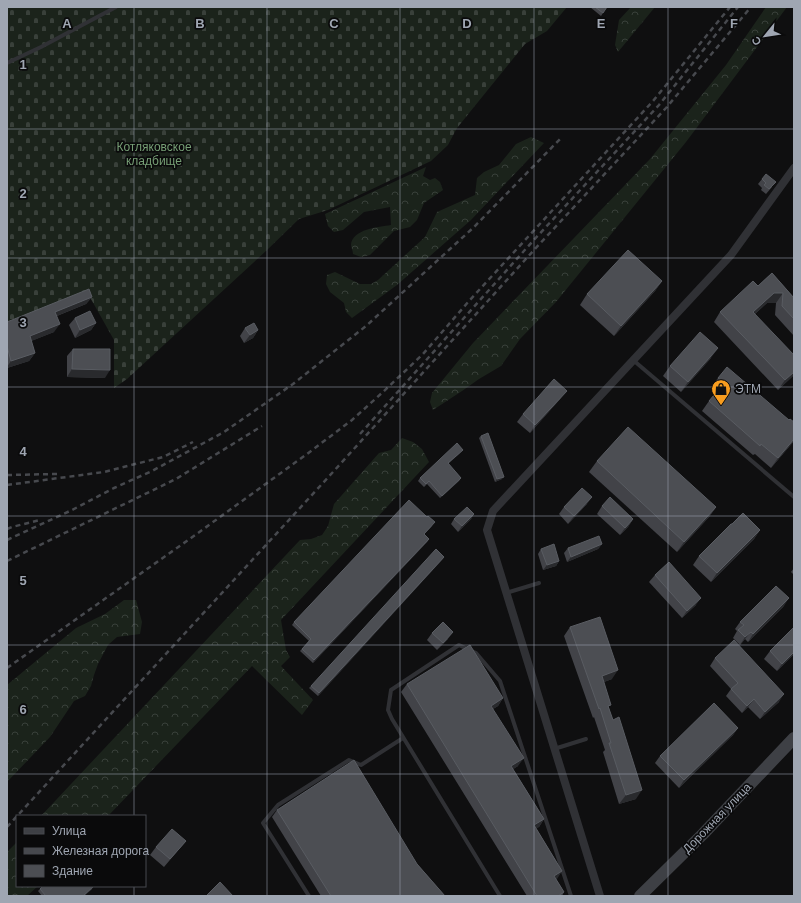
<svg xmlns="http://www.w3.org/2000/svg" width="801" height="903" font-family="Arial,sans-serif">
<defs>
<pattern id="forest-crowns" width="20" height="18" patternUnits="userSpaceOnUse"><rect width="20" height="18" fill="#1b231b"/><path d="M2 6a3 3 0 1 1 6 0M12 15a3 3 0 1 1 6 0" fill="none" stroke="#39403a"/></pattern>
<pattern id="cemetery-stones" width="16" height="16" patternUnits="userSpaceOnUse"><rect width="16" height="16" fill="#1b231b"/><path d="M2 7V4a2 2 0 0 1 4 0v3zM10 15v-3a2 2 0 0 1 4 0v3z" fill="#39403a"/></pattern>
</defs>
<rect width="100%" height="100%" fill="#0f0f10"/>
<g fill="url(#forest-crowns)">
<path d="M 631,7 L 655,7 L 618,52 L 615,45 L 619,20 Z"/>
<path d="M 766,7 L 787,7 L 686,142 L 556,302 L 520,339 L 501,366 L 479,379 L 462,391 L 433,410 L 430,402 L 432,393 L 473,343 L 650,159 L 726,65 Z"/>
<path d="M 531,137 L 544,143 L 471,220 L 397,285 L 352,318 L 346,312 L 344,303 L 330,292 L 326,284 L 327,275 L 335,272 L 360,284 L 371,284 L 378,280 L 425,237 L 437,212 L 475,195 L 477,178 L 484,172 L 499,165 L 516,144 Z"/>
<path d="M 426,167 L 423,176 L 430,180 L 435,178 L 440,182 L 443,190 L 424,203 L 417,220 L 410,227 L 394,231 L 370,255 L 361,257 L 353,254 C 353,251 351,247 351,245 C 352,229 379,227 391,225 L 390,207 L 364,212 L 343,230 L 334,232 L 328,226 L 325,214 Z"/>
<path d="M 402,438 L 413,442 L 422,449 L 429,462 L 281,620 L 286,650 L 290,657 L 281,666 L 313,700 L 302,715 L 252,666 L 108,816 L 41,816 L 300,540 L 311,539 L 322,535 L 328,526 L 334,504 L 379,453 L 391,450 Z"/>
<path d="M 124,600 L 136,600 L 142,622 L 140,634 L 117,637 L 108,645 L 98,664 L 94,675 L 91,686 L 85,696 L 74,701 L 50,737 L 7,782 L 7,685 L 76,628 L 105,614 Z"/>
<path d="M 17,842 L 17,886 L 38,886 L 27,896 L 7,896 L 7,852 Z"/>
</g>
<path fill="url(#cemetery-stones)" d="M 7,7 L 567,7 L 547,31 L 525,44 L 457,128 L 448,145 L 431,161 L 328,210 L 299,219 L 267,250 L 127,379 L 114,388 L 114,340 L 87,292 L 7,324 Z"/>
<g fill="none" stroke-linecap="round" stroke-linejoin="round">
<g stroke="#303135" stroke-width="4">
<path d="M 7,63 L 41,47 L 116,7"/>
<path d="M 633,360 L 794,497"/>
<path d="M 506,593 L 539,583"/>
<path d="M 554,749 L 586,739"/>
<path d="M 309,896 L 263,823 L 278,805 L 349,760 L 361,765 L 403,738"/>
<path d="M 500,896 L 392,719 L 388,710 L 391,690 L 459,645 L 476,653 L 500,681 L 571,896"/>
</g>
<path stroke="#303135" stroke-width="8" d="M 600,896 L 487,530 L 493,511 L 731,255 L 794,168"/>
<path stroke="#3e4045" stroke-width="12" d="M 640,896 L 703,834 L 794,738"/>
<g stroke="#47494e" stroke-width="2.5" stroke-dasharray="5 4" stroke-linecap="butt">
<path d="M 360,434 L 532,242 L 659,105 L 738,7"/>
<path d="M 7,475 L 57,474"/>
<path d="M 7,485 L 104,472 L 163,457 L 193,442"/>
<path d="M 7,529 L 12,527 L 40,520"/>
<path d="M 7,540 L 72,510 L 114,488 L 152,471 L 224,432 L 293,384 L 366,326 L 474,227 L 562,137"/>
<path d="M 7,561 L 176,479 L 262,426"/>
<path d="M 7,668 L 191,538 L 307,454 L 352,420 L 383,392 L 423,354 L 469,301 L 653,101 L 730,7"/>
<path d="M 7,827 L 333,472 L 534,250 L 666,108 L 751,7"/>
</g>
</g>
<g fill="#424348">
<path d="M 590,7 L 607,7 L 601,16 Z"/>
<path d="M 762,179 L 772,187 L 766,194 L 761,190 L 762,188 L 758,184 Z"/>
<path d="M 772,273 L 794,298 L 794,336 L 775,315 L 776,303 L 767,303 L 755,314 L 794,375 L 778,390 L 714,322 L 720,312 L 758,286 Z"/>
<path d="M 662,281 L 655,291 L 614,336 L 580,305 L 587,294 Z"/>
<path d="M 92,297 L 86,304 L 57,316 L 54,332 L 31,341 L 35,353 L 29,361 L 7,368 L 7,322 Z"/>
<path d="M 75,318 L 96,323 L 91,330 L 75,338 L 69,325 Z"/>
<path d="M 245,328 L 258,330 L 253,338 L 244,343 L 240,336 Z"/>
<path d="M 73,349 L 105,378 L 67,377 L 67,356 Z"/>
<path d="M 711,358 L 681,392 L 663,376 L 670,366 Z"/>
<path d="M 718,378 L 789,420 L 794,422 L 794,441 L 771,468 L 755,454 L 753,455 L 702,411 L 709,401 L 717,392 L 711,387 Z"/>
<path d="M 561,398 L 530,433 L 517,422 L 523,414 Z"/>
<path d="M 481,436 L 502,479 L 495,482 L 479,438 Z"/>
<path d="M 461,452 L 448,464 L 461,478 L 459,481 L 440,498 L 427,484 L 424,487 L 418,481 L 420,478 Z"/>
<path d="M 597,461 L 716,507 L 709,517 L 677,552 L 589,472 Z"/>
<path d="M 587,504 L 568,524 L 559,514 L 564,507 Z"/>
<path d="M 602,506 L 633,519 L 628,527 L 620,535 L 597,514 Z"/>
<path d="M 474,514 L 471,519 L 458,532 L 451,524 L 454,519 Z"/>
<path d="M 732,524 L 760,530 L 754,539 L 711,582 L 693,565 L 699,556 Z"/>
<path d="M 433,525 L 424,534 L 429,539 L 427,542 L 313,663 L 300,651 L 309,641 L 292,625 L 294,622 Z"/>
<path d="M 602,544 L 598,549 L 567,562 L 564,553 L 568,548 Z"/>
<path d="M 541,549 L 559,561 L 556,566 L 543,570 L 538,554 Z"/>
<path d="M 444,557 L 318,696 L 309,688 L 311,686 Z"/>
<path d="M 794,568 L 794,575 L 791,572 Z"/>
<path d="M 655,575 L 696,605 L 682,618 L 649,582 Z"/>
<path d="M 784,606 L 748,642 L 745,639 L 740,645 L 733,638 L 737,631 L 735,629 L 740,622 Z"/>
<path d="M 570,627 L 612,679 L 604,682 L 609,708 L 636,799 L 619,804 L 603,752 L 605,750 L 594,717 L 593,718 L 564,636 Z"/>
<path d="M 432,633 L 448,639 L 437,650 L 427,640 Z"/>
<path d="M 770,651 L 794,654 L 777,671 L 764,659 Z"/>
<path d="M 715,658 L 779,702 L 760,719 L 748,707 L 742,713 L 726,696 L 731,689 L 710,666 Z"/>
<path d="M 407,684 L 503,698 L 498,706 L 493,709 L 518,766 L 513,769 L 544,819 L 539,827 L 536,828 L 562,871 L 556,879 L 564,892 L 562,896 L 527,896 L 401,692 Z"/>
<path d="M 738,728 L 733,735 L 679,788 L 655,763 L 660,756 Z"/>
<path d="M 277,810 L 417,864 L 445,896 L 321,896 L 272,817 Z"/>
<path d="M 186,841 L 180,848 L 164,867 L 150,855 L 156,847 Z"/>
<path d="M 40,889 L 92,889 L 84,896 L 42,896 L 38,891 Z"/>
</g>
<g fill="#292a2d">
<path d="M 662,281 L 655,291 L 614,336 L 621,326 Z"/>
<path d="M 774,293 L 783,293 L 776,303 L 767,303 L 746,322 L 753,312 Z"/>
<path d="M 92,297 L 86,304 L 49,319 L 55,312 Z"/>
<path d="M 96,323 L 91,330 L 75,338 L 80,330 Z"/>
<path d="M 60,324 L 54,332 L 24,344 L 30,336 Z"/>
<path d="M 258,330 L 253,338 L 244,343 L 250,335 Z"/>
<path d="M 718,348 L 711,358 L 681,392 L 688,382 Z"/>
<path d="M 35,353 L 29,361 L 7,368 L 7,367 L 11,361 Z"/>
<path d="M 72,369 L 110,370 L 105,378 L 67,377 Z"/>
<path d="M 794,372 L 794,375 L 778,390 L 785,380 Z"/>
<path d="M 567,391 L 561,398 L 530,433 L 535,425 Z"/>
<path d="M 794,439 L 794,441 L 771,468 L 778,458 Z"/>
<path d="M 463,450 L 461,452 L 446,466 L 448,463 Z"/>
<path d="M 504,477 L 502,479 L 495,482 L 497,479 Z"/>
<path d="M 461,478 L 459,481 L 440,498 L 442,496 Z"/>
<path d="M 592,497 L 587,504 L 568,524 L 574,516 Z"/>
<path d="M 716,507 L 709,517 L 677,552 L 684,542 Z"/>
<path d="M 474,514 L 471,519 L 458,532 L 462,526 Z"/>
<path d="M 633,519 L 628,527 L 620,535 L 625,528 Z"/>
<path d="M 760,530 L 754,539 L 711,582 L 717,573 Z"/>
<path d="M 429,539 L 427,542 L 313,663 L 314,660 Z"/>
<path d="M 602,544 L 598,549 L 567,562 L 571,557 Z"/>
<path d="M 444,557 L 443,559 L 318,696 L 319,693 Z"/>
<path d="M 559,561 L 556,566 L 543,570 L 547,565 Z"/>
<path d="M 701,598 L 696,605 L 682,618 L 687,611 Z"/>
<path d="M 789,598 L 784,606 L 748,642 L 753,634 Z"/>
<path d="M 453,632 L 448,639 L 437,650 L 443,643 Z"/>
<path d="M 751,632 L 745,639 L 740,645 L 745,637 Z"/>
<path d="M 794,652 L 794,654 L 777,671 L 782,664 Z"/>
<path d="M 618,670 L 612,679 L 596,685 L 602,676 Z"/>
<path d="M 784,694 L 779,702 L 760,719 L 765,712 Z"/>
<path d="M 503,698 L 498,706 L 486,713 L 491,706 Z"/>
<path d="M 754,699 L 748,707 L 742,713 L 747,706 Z"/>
<path d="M 738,728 L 733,735 L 679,788 L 684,780 Z"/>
<path d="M 524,758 L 518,766 L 506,774 L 511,766 Z"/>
<path d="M 642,790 L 636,799 L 619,804 L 626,795 Z"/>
<path d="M 544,819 L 539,827 L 529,833 L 534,825 Z"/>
<path d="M 562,871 L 557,879 L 549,884 L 554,876 Z"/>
<path d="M 94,886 L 92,889 L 84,896 L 83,896 Z"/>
</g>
<g fill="#4c4e53" stroke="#595c62">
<path d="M 595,7 L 607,7 L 603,13 Z"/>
<path d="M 766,174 L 776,182 L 769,189 L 764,185 L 766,183 L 762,179 Z"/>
<path d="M 628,250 L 662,281 L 621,326 L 587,294 Z"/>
<path d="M 772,273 L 794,298 L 794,319 L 782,306 L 783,293 L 774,293 L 753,312 L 794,355 L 794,372 L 785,380 L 720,312 L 753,281 L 758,286 Z"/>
<path d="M 89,289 L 92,297 L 55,312 L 60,324 L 30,336 L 35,353 L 11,361 L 7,346 L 7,322 Z"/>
<path d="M 90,311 L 96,323 L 80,330 L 75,318 Z"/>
<path d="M 254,323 L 258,330 L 250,335 L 245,328 Z"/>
<path d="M 700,332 L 718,348 L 688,382 L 670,366 Z"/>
<path d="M 73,349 L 110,349 L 110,370 L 72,369 Z"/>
<path d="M 727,367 L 789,420 L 790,419 L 794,422 L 794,439 L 778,458 L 761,444 L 760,446 L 709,401 L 724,383 L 718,378 Z"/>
<path d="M 554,379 L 567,391 L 535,425 L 523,414 Z"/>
<path d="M 628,427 L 716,507 L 684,542 L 597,461 Z"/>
<path d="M 488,433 L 504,477 L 497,479 L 481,436 Z"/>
<path d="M 457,443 L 463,450 L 448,463 L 461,478 L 442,496 L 429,481 L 426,484 L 420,478 Z"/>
<path d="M 582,488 L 592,497 L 574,516 L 564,507 Z"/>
<path d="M 610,497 L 633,519 L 625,528 L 602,506 Z"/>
<path d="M 409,500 L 427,517 L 428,516 L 435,522 L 424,534 L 429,539 L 314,660 L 302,649 L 311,639 L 294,622 Z"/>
<path d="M 467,507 L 474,514 L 462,526 L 454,519 Z"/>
<path d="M 743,513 L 760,530 L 717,573 L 699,556 L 731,524 L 732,524 Z"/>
<path d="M 599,536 L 602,544 L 571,557 L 568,548 Z"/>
<path d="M 554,544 L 559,561 L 547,565 L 541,549 Z"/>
<path d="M 436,549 L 444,557 L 319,693 L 311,686 Z"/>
<path d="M 669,562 L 701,598 L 687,611 L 655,575 Z"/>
<path d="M 776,586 L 789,598 L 753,634 L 751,632 L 745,637 L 738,630 L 744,625 L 740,622 Z"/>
<path d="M 600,617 L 618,670 L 602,676 L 611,705 L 608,706 L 613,720 L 619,717 L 642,790 L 626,795 L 609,743 L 611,743 L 600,708 L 599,709 L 570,627 Z"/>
<path d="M 443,622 L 453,632 L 443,643 L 432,633 Z"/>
<path d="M 794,627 L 794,652 L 782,664 L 770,651 Z"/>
<path d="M 734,640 L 784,694 L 765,712 L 754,699 L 747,706 L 731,689 L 738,683 L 715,658 Z"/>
<path d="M 470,645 L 503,698 L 491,706 L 524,758 L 511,766 L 544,819 L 534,825 L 562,871 L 554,876 L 564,892 L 558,896 L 537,896 L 407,684 Z"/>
<path d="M 714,703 L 738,728 L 684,780 L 660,756 Z"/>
<path d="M 354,760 L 417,864 L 445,896 L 331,896 L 277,810 Z"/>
<path d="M 172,829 L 186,841 L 170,859 L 156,847 Z"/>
<path d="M 220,882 L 233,896 L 206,896 Z"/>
<path d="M 43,886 L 94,886 L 83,896 L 46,896 L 40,889 Z"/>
</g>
<path fill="none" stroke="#9fa6b2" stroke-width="1" stroke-opacity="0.55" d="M 134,7 L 134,816M 267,7 L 267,896M 400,7 L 400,896M 534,7 L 534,896M 668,7 L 668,896M 7,129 L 794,129M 7,258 L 794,258M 7,387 L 794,387M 7,516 L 794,516M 7,645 L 794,645M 7,774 L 794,774M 134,886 L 134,896"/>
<defs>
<symbol id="shop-pin" viewBox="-11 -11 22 30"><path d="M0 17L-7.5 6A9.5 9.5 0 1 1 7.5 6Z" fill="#f89d1f" stroke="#0a0a0b"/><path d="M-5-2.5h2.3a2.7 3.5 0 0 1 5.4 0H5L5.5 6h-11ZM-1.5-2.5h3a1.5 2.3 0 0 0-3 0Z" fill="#111"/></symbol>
</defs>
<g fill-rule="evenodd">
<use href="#shop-pin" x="710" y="378" width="22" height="30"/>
</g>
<g text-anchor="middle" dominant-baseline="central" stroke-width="3.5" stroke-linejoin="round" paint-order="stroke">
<g font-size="12" fill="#769e75" stroke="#0a0a0b">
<text x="154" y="147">Котляковское<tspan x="154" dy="14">кладбище</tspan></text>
</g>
<g font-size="12" fill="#9fa6b2" stroke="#0a0a0b" text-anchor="start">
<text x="735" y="389">ЭТМ</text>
</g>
<g font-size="12" fill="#9fa6b2" stroke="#0a0a0b">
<text transform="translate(717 818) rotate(-46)">Дорожная улица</text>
</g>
</g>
<g font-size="13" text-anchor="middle" font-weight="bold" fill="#9fa6b2" stroke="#0a0a0b" stroke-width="3.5" stroke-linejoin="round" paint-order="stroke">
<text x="67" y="28">A</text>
<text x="200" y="28">B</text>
<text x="334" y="28">C</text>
<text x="467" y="28">D</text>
<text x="601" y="28">E</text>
<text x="734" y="28">F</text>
<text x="23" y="69">1</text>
<text x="23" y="198">2</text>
<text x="23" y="327">3</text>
<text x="23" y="456">4</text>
<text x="23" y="585">5</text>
<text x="23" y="714">6</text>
</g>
<rect width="801" height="903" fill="none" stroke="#9fa6b2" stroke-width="16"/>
<rect x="16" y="815" width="130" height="72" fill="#0a0a0b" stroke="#46484e"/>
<rect x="24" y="828" width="20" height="6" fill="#3e4045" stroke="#46484e"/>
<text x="52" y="835" font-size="12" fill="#9fa6b2">Улица</text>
<rect x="24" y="848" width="20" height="6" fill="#47494e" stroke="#46484e"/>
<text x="52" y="855" font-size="12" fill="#9fa6b2">Железная дорога</text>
<rect x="24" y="865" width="20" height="12" fill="#4c4e53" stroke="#46484e"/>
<text x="52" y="875" font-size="12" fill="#9fa6b2">Здание</text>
<g transform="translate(765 36) rotate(240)" stroke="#0a0a0b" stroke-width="3" paint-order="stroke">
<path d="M0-3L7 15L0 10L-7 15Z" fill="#9fa6b2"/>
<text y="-6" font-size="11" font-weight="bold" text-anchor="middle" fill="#9fa6b2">С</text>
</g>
</svg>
